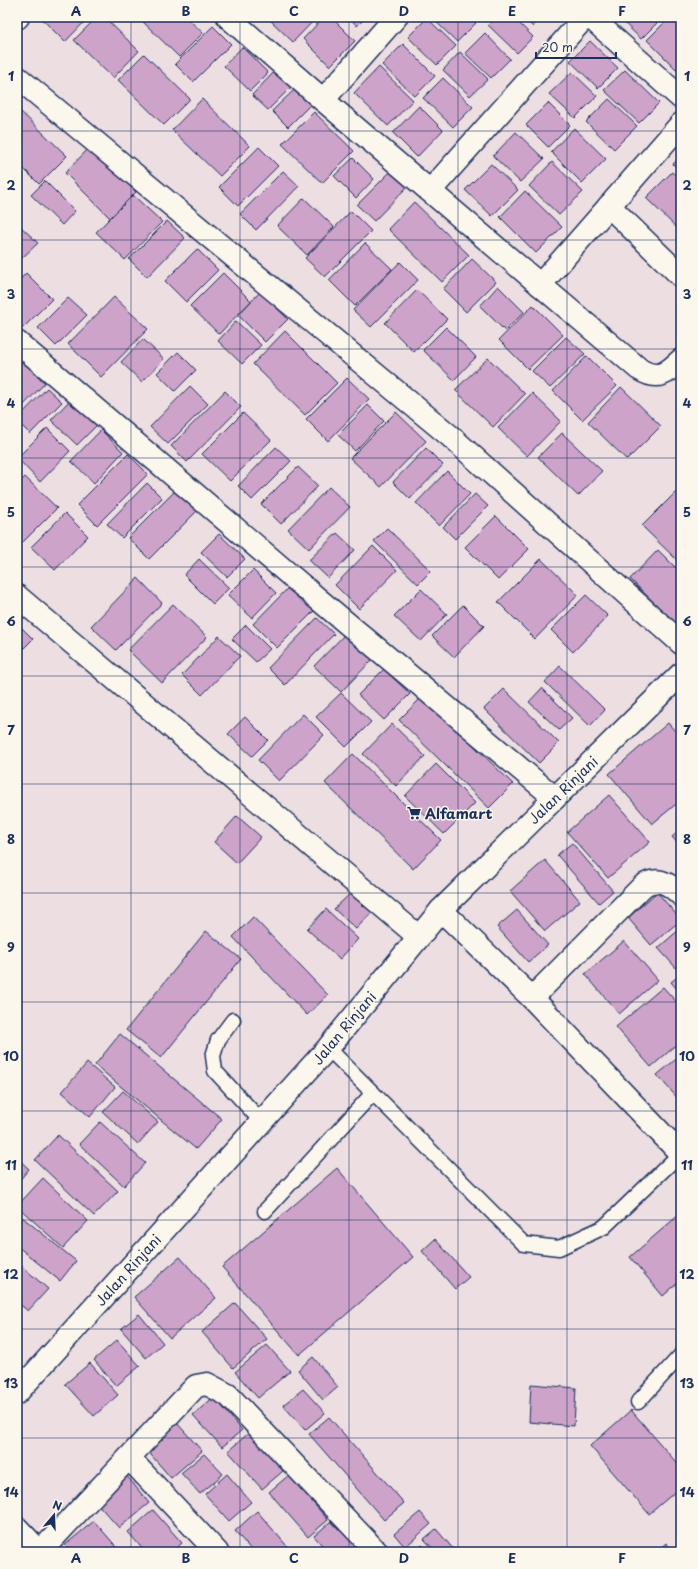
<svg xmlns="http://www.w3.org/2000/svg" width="698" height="1569" font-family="'Playpen Sans',sans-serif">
<rect width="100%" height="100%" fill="#eddee2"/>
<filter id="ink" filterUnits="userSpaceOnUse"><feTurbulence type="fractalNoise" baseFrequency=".025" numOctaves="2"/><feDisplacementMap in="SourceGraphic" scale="8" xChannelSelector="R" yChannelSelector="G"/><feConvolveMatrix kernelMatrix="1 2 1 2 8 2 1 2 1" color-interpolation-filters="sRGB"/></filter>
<g filter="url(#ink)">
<g fill="#cda3c9" stroke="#1b2f5e">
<path d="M 40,17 L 89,17 L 65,42 Z"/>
<path d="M 97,17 L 104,17 L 139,51 L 113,78 L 74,40 Z"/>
<path d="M 138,17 L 186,17 L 203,33 L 179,57 Z"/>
<path d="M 267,17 L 317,17 L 293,42 Z"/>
<path d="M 324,17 L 331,17 L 355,41 L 330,66 L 303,39 Z"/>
<path d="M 349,17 L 366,17 L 357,26 Z"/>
<path d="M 431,17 L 469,17 L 476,23 L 457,42 Z"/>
<path d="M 495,17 L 513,17 L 533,37 L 517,53 L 488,25 Z"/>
<path d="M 523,17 L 542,17 L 533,27 Z"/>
<path d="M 618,17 L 663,17 L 641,39 Z"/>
<path d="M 670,17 L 681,18 L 681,64 L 676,69 L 647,40 Z"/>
<path d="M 427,18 L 456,46 L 437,65 L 408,37 Z"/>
<path d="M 213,26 L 231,44 L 193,82 L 175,64 Z"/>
<path d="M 485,33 L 510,59 L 491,78 L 465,53 Z"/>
<path d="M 590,41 L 618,68 L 598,88 L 570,61 Z"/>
<path d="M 403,44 L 435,76 L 415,96 L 382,65 Z"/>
<path d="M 242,47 L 268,73 L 250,91 L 224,66 Z"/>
<path d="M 460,52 L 488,79 L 470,96 L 443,70 Z"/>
<path d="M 144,54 L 190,99 L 164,125 L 118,80 Z"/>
<path d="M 379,67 L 413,100 L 388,126 L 354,93 Z"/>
<path d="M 276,70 L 292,86 L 268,110 L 252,95 Z"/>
<path d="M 625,70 L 659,103 L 639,123 L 604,90 Z"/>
<path d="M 572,72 L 597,96 L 575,118 L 549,94 Z"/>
<path d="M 443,78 L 473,107 L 453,127 L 423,98 Z"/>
<path d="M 295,89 L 311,104 L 288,127 L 272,111 Z"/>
<path d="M 202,99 L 250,146 L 220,176 L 172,130 Z"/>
<path d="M 609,99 L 637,126 L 614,149 L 586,122 Z"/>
<path d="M 548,103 L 570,125 L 548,147 L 526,125 Z"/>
<path d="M 419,106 L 443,130 L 417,157 L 393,133 Z"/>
<path d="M 19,110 L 67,156 L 39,184 L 17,162 L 17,112 Z"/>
<path d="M 314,112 L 354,151 L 322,183 L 282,144 Z"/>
<path d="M 574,128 L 606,159 L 582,183 L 551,152 Z"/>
<path d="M 516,132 L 544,159 L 520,182 L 493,156 Z"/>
<path d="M 90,147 L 136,192 L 110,218 L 65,173 Z"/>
<path d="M 259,147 L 278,166 L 238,206 L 219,187 Z"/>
<path d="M 681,156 L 681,172 L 673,164 Z"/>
<path d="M 353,158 L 374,179 L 356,198 L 334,176 Z"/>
<path d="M 552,162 L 583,192 L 559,215 L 529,186 Z"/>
<path d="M 491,164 L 518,190 L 492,216 L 465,190 Z"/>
<path d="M 392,170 L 408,186 L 374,221 L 357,205 Z"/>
<path d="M 283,171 L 299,186 L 256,230 L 240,214 Z"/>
<path d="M 672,172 L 681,181 L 681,232 L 646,198 Z"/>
<path d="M 45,181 L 75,211 L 62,225 L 31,195 Z"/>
<path d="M 525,191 L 562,227 L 536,253 L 500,217 Z"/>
<path d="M 133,195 L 162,222 L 125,260 L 96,232 Z"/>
<path d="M 304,198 L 334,227 L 307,255 L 277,226 Z"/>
<path d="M 414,202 L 469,255 L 442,282 L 388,229 Z"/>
<path d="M 351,211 L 371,231 L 325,277 L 305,258 Z"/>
<path d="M 167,221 L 185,238 L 147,277 L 129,259 Z"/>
<path d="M 17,223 L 38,243 L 21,259 L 17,255 Z"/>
<path d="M 365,243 L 392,269 L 355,306 L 329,280 Z"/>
<path d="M 197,249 L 218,270 L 186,302 L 165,281 Z"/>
<path d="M 472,259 L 496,282 L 466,312 L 443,289 Z"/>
<path d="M 400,262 L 418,280 L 371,327 L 353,310 Z"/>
<path d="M 26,273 L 52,299 L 23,328 L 17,321 L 17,283 Z"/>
<path d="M 223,273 L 251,301 L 219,334 L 190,306 Z"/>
<path d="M 498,286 L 524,312 L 505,331 L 480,306 Z"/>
<path d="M 417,290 L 447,319 L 414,352 L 385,323 Z"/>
<path d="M 260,292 L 288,319 L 265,342 L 238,315 Z"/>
<path d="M 114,297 L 148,329 L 101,377 L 68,344 Z"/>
<path d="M 68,298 L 87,315 L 56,346 L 38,328 Z"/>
<path d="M 533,305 L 563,335 L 528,369 L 499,340 Z"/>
<path d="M 236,321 L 261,345 L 242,364 L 218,341 Z"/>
<path d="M 446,327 L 476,357 L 454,380 L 423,350 Z"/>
<path d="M 285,331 L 337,383 L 305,415 L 253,364 Z"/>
<path d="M 566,337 L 585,354 L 550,388 L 532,371 Z"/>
<path d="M 143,339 L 164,359 L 142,382 L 121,362 Z"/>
<path d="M 178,352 L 196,370 L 175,391 L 157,373 Z"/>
<path d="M 587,356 L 617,386 L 582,420 L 553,391 Z"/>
<path d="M 488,358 L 525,394 L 493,427 L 455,390 Z"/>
<path d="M 22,361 L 45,383 L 17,412 L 17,366 Z"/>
<path d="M 347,378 L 369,399 L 328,441 L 306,419 Z"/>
<path d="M 190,386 L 208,404 L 168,444 L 150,427 Z"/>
<path d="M 621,387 L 661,426 L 627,460 L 588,422 Z"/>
<path d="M 47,388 L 62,402 L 30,434 L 17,421 L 17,419 Z"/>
<path d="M 225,391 L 241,407 L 187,462 L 171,446 Z"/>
<path d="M 532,393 L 561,421 L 527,456 L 498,428 Z"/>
<path d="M 72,398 L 98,424 L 77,445 L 51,420 Z"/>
<path d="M 368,405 L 384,421 L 355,451 L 338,435 Z"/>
<path d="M 396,412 L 426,441 L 381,487 L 350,458 Z"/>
<path d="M 243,413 L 271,440 L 230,481 L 202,454 Z"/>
<path d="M 47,428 L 70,451 L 40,482 L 17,458 Z"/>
<path d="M 101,430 L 123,452 L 94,483 L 71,461 Z"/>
<path d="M 562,433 L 602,471 L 578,496 L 538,457 Z"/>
<path d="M 276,447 L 291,461 L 252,500 L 238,486 Z"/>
<path d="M 426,448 L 443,465 L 410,499 L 393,482 Z"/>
<path d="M 128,454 L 148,474 L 97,525 L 77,505 Z"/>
<path d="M 298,467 L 318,486 L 281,524 L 261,504 Z"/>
<path d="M 447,471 L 470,494 L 439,526 L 416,503 Z"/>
<path d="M 25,477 L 57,508 L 17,548 L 17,485 Z"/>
<path d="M 147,483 L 162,498 L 122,538 L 107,524 Z"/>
<path d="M 329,487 L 350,507 L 309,549 L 288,529 Z"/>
<path d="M 681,487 L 681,564 L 642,526 Z"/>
<path d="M 176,490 L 197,511 L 149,559 L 128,538 Z"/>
<path d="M 475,494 L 488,506 L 455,539 L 443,527 Z"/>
<path d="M 65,513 L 88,536 L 55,570 L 31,547 Z"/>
<path d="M 496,516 L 529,549 L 498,580 L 465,547 Z"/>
<path d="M 387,528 L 431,571 L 418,584 L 374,541 Z"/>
<path d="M 337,533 L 355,550 L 328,578 L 309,560 Z"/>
<path d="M 219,534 L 245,559 L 227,577 L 201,552 Z"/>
<path d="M 373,546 L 397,570 L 359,609 L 335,585 Z"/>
<path d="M 658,550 L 681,573 L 681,623 L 678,626 L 630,579 Z"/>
<path d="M 199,559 L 229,588 L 213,604 L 184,575 Z"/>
<path d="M 541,559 L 578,595 L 535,639 L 498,602 Z"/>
<path d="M 253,570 L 276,593 L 252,618 L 228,595 Z"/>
<path d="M 138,578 L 162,603 L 116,650 L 91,626 Z"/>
<path d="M 289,587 L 314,611 L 277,648 L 253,624 Z"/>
<path d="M 421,589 L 447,614 L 421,641 L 394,616 Z"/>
<path d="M 586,595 L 608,616 L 573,652 L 551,630 Z"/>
<path d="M 173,604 L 207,637 L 162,683 L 128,650 Z"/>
<path d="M 463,605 L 484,626 L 454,657 L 432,636 Z"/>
<path d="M 317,618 L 334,634 L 285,685 L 268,668 Z"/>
<path d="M 17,623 L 33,639 L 17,655 Z"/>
<path d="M 246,625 L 270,649 L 256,662 L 232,639 Z"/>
<path d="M 348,631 L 374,658 L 341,692 L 314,666 Z"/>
<path d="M 219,636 L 240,656 L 202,695 L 182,675 Z"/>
<path d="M 560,666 L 605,710 L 590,726 L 545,682 Z"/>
<path d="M 384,669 L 410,694 L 384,720 L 358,695 Z"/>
<path d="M 542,688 L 572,718 L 559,730 L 529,702 Z"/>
<path d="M 504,689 L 559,743 L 539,763 L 484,709 Z"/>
<path d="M 341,693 L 371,722 L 346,747 L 316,717 Z"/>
<path d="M 423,696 L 513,784 L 489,808 L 399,720 Z"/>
<path d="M 303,714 L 324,735 L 279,781 L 258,760 Z"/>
<path d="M 245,717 L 268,740 L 252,756 L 228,734 Z"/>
<path d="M 668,723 L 681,738 L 681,800 L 652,824 L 609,774 Z"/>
<path d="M 392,724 L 425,756 L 396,786 L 363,754 Z"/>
<path d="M 353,754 L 441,840 L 413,869 L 325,783 Z"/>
<path d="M 436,764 L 475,803 L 444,834 L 405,796 Z"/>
<path d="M 609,795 L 650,842 L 608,878 L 567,832 Z"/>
<path d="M 237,816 L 261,837 L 237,863 L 214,842 Z"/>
<path d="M 681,830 L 681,847 L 672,837 Z"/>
<path d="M 572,843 L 613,891 L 599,903 L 557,855 Z"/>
<path d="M 545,860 L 580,901 L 545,931 L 510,891 Z"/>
<path d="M 353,891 L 373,911 L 356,929 L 334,909 Z"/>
<path d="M 657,892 L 681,920 L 651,945 L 628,918 Z"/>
<path d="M 326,909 L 358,939 L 340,959 L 307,929 Z"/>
<path d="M 517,910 L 548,945 L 528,962 L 497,927 Z"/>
<path d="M 253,917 L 328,995 L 307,1015 L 233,937 Z"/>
<path d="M 681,928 L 681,966 L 677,969 L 658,948 Z"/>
<path d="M 206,931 L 241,959 L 161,1058 L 126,1030 Z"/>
<path d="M 624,941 L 658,980 L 619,1014 L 585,974 Z"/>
<path d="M 681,974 L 681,994 L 671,982 Z"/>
<path d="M 663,987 L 681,1007 L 681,1041 L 651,1067 L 616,1027 Z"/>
<path d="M 120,1034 L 222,1119 L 196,1149 L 95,1065 Z"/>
<path d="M 681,1055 L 681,1102 L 657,1075 Z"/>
<path d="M 87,1063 L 115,1087 L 90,1117 L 62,1092 Z"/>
<path d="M 123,1091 L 158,1122 L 138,1144 L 103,1112 Z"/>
<path d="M 100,1122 L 145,1163 L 124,1186 L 79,1144 Z"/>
<path d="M 58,1135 L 118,1191 L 94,1216 L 35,1160 Z"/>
<path d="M 17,1158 L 29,1169 L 17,1183 Z"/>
<path d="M 337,1168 L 413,1257 L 299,1355 L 222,1267 Z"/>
<path d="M 43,1178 L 88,1221 L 63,1248 L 17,1206 Z"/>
<path d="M 681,1213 L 681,1280 L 663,1296 L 630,1257 Z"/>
<path d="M 22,1217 L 76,1261 L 60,1281 L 17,1246 L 17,1222 Z"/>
<path d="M 435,1239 L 469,1277 L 455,1289 L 422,1251 Z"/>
<path d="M 180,1257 L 216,1298 L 170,1338 L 134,1297 Z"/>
<path d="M 17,1262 L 48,1289 L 28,1311 L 17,1302 Z"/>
<path d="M 235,1303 L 267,1339 L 233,1368 L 202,1332 Z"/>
<path d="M 139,1314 L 163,1343 L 146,1358 L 121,1329 Z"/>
<path d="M 117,1340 L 140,1366 L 116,1386 L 94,1360 Z"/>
<path d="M 267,1345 L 290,1371 L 258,1398 L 235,1372 Z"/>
<path d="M 313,1357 L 338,1387 L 323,1400 L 298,1370 Z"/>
<path d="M 90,1363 L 118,1395 L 94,1416 L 65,1384 Z"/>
<path d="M 531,1384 L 576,1388 L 574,1426 L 529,1422 Z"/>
<path d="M 303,1389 L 325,1413 L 305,1430 L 283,1405 Z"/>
<path d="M 214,1397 L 242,1430 L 222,1447 L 193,1415 Z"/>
<path d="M 631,1410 L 681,1468 L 681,1487 L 649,1514 L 590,1446 Z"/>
<path d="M 329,1417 L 404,1503 L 384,1520 L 309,1434 Z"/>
<path d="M 176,1422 L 202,1451 L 171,1478 L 145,1448 Z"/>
<path d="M 250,1432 L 283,1471 L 262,1489 L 228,1451 Z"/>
<path d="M 204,1454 L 223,1474 L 200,1494 L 181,1473 Z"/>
<path d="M 227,1474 L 251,1502 L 229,1521 L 205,1494 Z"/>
<path d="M 126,1475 L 149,1503 L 119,1528 L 95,1501 Z"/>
<path d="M 289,1475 L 328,1520 L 308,1537 L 269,1492 Z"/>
<path d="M 153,1510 L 182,1543 L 172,1552 L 145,1552 L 128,1532 Z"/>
<path d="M 257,1511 L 292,1552 L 253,1552 L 235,1531 Z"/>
<path d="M 420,1512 L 431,1524 L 405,1547 L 394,1534 Z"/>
<path d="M 337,1516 L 365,1549 L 361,1552 L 328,1552 L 314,1536 Z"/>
<path d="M 94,1521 L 120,1551 L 119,1552 L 71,1552 L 65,1545 Z"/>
<path d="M 436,1529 L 455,1551 L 454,1552 L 436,1552 L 424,1539 Z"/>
<path d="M 666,1543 L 674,1552 L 656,1552 Z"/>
<path d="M 422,1545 L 428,1552 L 414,1552 Z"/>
</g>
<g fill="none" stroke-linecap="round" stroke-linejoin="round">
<defs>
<g id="service">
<path d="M 233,1020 L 218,1040 L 213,1056 L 215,1071 L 262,1122"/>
<path d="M 328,1048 L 524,1244 L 559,1248 L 604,1227 L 681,1153"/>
<path d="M 265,1211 L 373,1093"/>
<path d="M 638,1402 L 681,1355"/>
</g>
<g id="minor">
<path d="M 228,17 L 323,100 L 639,369 C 658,381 666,374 681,360"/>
<path d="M 590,17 L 681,98"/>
<path d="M 17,18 L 18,17"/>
<path d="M 17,77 L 450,436 L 681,643"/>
<path d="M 323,100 L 396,17"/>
<path d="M 430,191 L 585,17"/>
<path d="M 609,206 L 681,276"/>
<path d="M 540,285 L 681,124"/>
<path d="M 17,342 L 318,599 L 555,798"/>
<path d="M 17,596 L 419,937"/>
<path d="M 441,910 L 532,998 L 681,1154"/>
<path d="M 532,998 L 643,886 C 657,876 670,884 681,895"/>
<path d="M 129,1458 L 217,1552"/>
<path d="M 17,1528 L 40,1552"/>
<path d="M 40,1552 L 196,1386 L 207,1384 L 228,1395 L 377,1552"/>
</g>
<path id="tertiary" d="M 17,1393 L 328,1048 L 441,910 L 681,674"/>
</defs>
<use href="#service" stroke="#1b2f5e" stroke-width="17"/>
<use href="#minor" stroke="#1b2f5e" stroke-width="25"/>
<use href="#tertiary" stroke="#1b2f5e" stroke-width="25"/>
<use href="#service" stroke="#fbf7ec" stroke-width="14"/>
<use href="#minor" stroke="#fbf7ec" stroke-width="22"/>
<use href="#tertiary" stroke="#fbf7ec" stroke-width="22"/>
</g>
</g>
<path fill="none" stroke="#1b2f5e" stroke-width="1" stroke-opacity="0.55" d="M 131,17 L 131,1552M 240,17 L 240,1552M 349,17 L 349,1552M 458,17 L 458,1552M 567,17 L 567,1552M 17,131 L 681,131M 17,240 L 681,240M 17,349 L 681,349M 17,458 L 681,458M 17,567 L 681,567M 17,676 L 681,676M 17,784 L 681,784M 17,893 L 681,893M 17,1002 L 681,1002M 17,1111 L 681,1111M 17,1220 L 681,1220M 17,1329 L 681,1329M 17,1438 L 681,1438"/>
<defs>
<symbol id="supermarket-bare" viewBox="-9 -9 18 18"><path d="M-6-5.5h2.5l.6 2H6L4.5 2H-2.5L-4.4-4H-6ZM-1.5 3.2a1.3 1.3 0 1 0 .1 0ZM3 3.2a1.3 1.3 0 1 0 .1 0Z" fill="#1b2f5e" stroke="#fbf7ec" stroke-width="2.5" paint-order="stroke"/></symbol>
</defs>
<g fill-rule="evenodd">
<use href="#supermarket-bare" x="404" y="803" width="20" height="20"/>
</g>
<g text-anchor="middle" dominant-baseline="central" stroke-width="3" stroke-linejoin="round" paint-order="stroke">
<g font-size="14" fill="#1b2f5e" stroke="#fbf7ec">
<text transform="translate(563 790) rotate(-44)">Jalan Rinjani</text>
<text transform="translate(344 1028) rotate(-50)">Jalan Rinjani</text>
<text transform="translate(128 1270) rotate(-48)">Jalan Rinjani</text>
</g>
<g font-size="14" font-weight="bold" fill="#1b2f5e" stroke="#fbf7ec" text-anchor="start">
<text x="425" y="813">Alfamart</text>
</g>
</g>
<rect width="698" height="1569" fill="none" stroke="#fbf7ec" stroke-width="44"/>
<g transform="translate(54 1515) rotate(19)" stroke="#fbf7ec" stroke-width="3" paint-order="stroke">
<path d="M0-3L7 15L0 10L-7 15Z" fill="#1b2f5e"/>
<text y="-6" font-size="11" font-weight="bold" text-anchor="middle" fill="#1b2f5e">N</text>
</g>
<path d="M536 52v6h80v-6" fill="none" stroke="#1b2f5e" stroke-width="2"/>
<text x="542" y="52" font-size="12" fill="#1b2f5e" stroke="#fbf7ec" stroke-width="3" paint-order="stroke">20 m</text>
<rect x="22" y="22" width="654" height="1525" fill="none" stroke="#1b2f5e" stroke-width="1.5"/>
<g font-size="13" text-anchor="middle" font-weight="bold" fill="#1b2f5e">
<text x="76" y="16">A</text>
<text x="186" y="16">B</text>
<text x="294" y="16">C</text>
<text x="404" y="16">D</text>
<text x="512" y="16">E</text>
<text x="622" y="16">F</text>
<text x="11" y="81">1</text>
<text x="687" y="81">1</text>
<text x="11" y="190">2</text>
<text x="687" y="190">2</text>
<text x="11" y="299">3</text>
<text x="687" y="299">3</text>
<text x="11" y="408">4</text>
<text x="687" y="408">4</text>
<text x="11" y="517">5</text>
<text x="687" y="517">5</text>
<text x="11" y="626">6</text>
<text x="687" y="626">6</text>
<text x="11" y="735">7</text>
<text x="687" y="735">7</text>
<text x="11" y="844">8</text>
<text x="687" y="844">8</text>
<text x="11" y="952">9</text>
<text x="687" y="952">9</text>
<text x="11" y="1061">10</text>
<text x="687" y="1061">10</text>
<text x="11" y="1170">11</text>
<text x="687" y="1170">11</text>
<text x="11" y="1279">12</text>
<text x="687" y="1279">12</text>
<text x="11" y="1388">13</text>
<text x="687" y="1388">13</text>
<text x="11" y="1497">14</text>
<text x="687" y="1497">14</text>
<text x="76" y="1563">A</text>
<text x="186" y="1563">B</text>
<text x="294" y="1563">C</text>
<text x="404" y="1563">D</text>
<text x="512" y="1563">E</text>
<text x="622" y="1563">F</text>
</g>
</svg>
